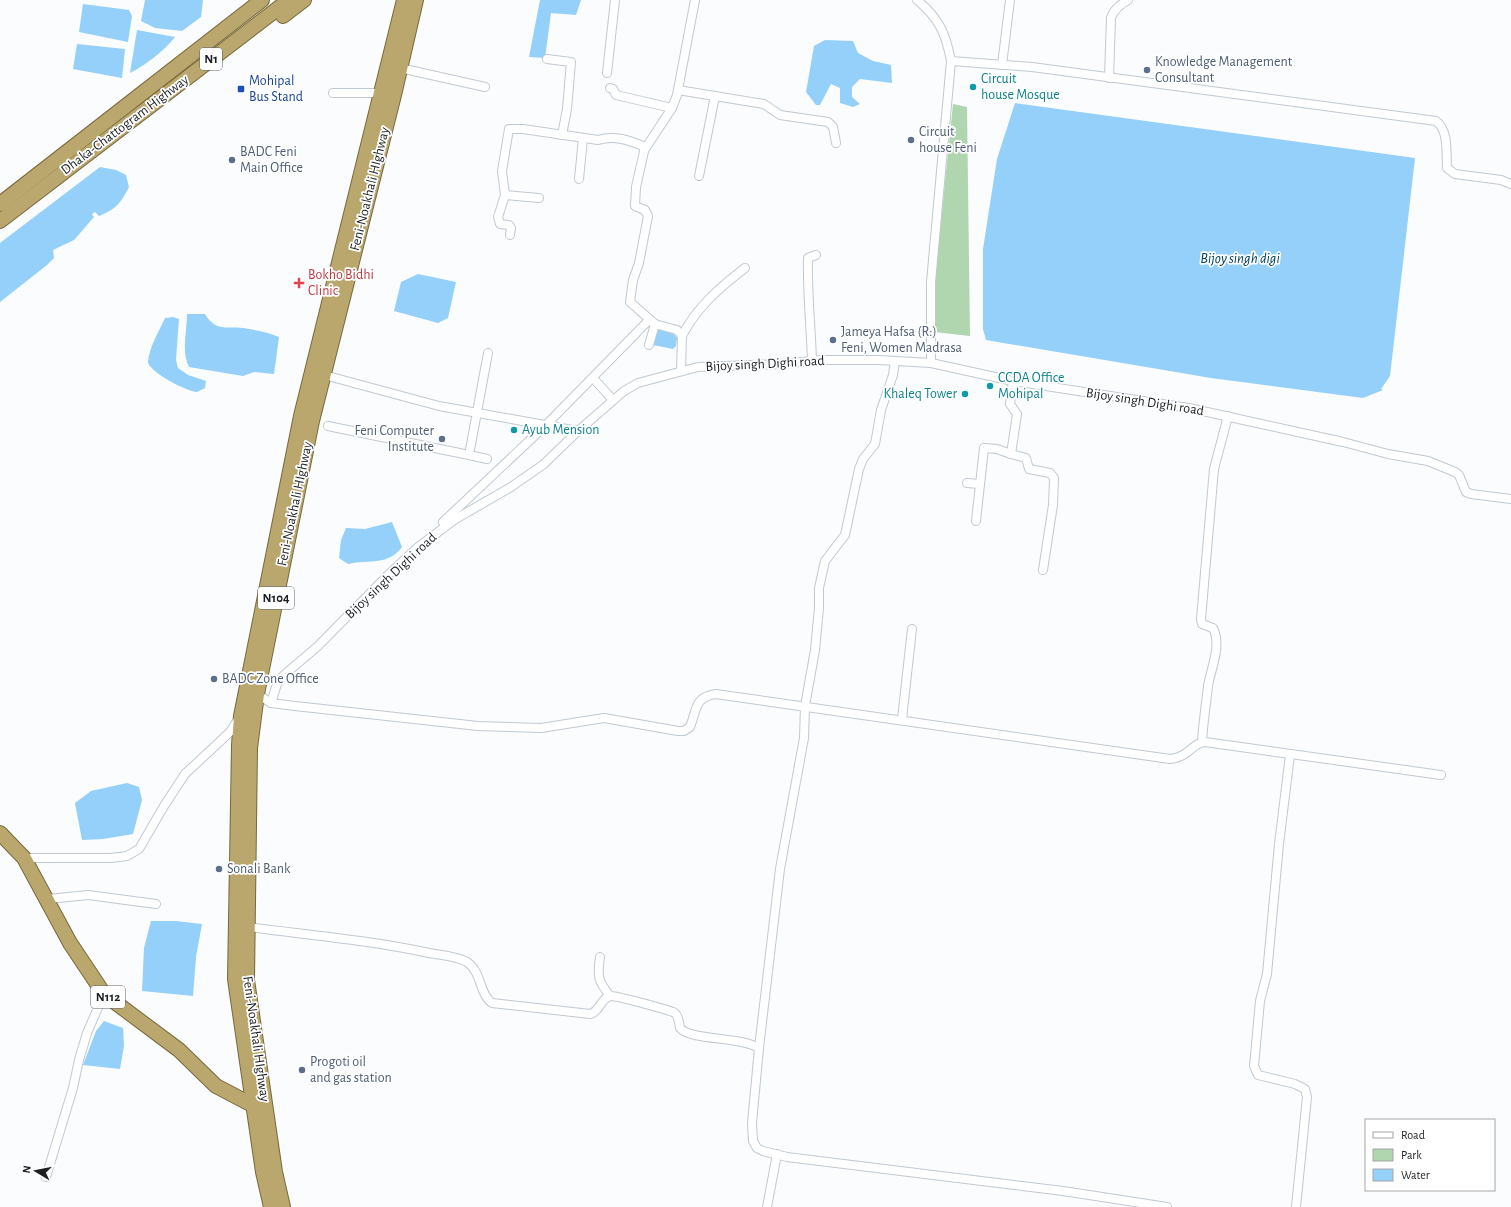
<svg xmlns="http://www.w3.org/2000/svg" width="1511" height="1207" font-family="'Alegreya Sans',sans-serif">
<rect width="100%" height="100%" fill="#fafcfe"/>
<path fill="#b0d6b0" d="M 953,104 L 967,107 L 970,336 L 934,332 L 936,270 Z"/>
<g fill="#94d0fa">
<path d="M 145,0 L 203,0 L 201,17 L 182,31 L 155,28 L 141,21 Z"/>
<path d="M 540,0 L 581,0 L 576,15 L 551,13 L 545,58 L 529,57 Z"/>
<path d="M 83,4 L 129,10 L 132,16 L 128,42 L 79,32 Z"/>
<path d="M 137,30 L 175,37 C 163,52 147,64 130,73 Z"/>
<path d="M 825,40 L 853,41 L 858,53 L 873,61 L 891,65 L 892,83 L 860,79 L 852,87 L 852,97 L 860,104 L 853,107 L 840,103 L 840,88 L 831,84 L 820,105 L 816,105 L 806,92 L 814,46 Z"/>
<path d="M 77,44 L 125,49 L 122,78 L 73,69 Z"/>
<path d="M 1015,103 L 1415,158 L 1390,376 L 1381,389 L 1383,390 L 1363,398 L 1211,378 L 986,340 L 983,329 L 983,249 L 997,159 Z"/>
<path d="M 100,167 L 116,170 L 126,175 L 129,187 C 121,203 116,209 99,216 L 95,212 L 92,214 L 94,217 L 74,240 L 53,250 L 54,258 L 47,265 L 0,302 L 0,243 Z"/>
<path d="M 418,274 L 456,282 L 448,318 L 438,323 L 394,311 L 401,282 Z"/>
<path d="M 187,314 L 205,314 C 216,332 225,326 243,328 C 255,330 268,332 279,337 L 274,374 L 254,372 L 243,376 L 189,367 C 181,351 187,332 187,314 Z"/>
<path d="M 173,317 L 179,319 L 176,360 L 178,368 L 188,375 L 206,381 L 205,388 C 203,389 199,391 197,392 C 187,392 148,371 148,362 C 149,348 159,331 165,318 Z"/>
<path d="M 657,327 L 672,332 L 677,338 L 676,346 L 673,349 L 653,345 Z"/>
<path d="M 392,522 L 402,547 C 388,566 370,559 348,564 L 339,558 L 341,540 L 346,528 L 365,529 Z"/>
<path d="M 127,783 L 139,787 L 142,800 L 133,834 L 103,839 L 82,840 L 75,803 L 91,791 Z"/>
<path d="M 151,921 L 176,921 L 202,924 L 196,957 L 193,996 L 142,991 L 144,948 Z"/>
<path d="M 104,1021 L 123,1028 L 124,1046 L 120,1069 L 83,1065 L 96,1031 Z"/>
</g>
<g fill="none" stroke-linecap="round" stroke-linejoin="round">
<defs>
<g id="minor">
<path d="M 917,0 C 939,18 946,34 951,61 L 931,282 L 931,363"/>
<path d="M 547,59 L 571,62 L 567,109 L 562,135"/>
<path d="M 951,61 L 1032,67 L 1436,121 C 1449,130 1446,154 1447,168 L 1455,174 L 1501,180 L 1511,184"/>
<path d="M 1002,65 L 1010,0"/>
<path d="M 400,68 L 485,87"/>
<path d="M 607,73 L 615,0"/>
<path d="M 1109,78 L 1111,18 C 1114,9 1120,5 1128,0"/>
<path d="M 610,88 L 613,89 L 616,95 L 672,108 L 677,95 L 695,0"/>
<path d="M 678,90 L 764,104 L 780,115 L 828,122 L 833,127 L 836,143"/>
<path d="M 333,93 L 383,93"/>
<path d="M 645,149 L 672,108"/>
<path d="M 699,176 L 715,96"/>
<path d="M 579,179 L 583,138"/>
<path d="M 505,195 L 539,198"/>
<path d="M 510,235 L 511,228 L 509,225 L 500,224 L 498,217 L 505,195 L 502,171 L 509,129 L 523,129 L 598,140 C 615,135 629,140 645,147 L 636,187 L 635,206 L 645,210 L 648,216 L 639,263 L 633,280 L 630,302 L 655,324"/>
<path d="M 682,336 C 696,308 720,287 745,268"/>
<path d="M 649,345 L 655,324 L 677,330 L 682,336 L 681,371"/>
<path d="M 812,361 C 811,327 807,292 808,258 L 816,255"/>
<path d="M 895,361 L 893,375 L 881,410 L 875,444 L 863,459 L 859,469 L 845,535 L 825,561 L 819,588 L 819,608 L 815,650 L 805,706 L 804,738 L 780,869 L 759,1048 L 752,1123 L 753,1141 L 757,1148 L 763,1151 L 787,1157 L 1063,1191 L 1167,1207"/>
<path d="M 324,375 L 439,406 L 578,431"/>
<path d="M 593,378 L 613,400"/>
<path d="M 328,426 L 469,455"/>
<path d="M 1011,454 L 1026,458 L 1029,469 L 1050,473 L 1054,478 L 1053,505 L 1043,570"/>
<path d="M 487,459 L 469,455 L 488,353"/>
<path d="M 967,483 L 980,484"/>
<path d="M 976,521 L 984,448 L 997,449 L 1011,454 L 1017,414 L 1010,404 L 1013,381"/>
<path d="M 443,522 L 546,425 L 649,320"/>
<path d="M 255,696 L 257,694 L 271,703 L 295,706 L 478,726 L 541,728 L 604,718 L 678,731 L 684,731 L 690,727 C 697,710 694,697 716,694 L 1170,759 C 1188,758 1193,742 1205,742 L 1441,775"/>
<path d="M 271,703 L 277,684 L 284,675 L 318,646 L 386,577 L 417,548 L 454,520 L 511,487 L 544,464 L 578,431 L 624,391 L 638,383 L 698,367 L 781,364 L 822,360 L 879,360 L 931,363 L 1013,381 L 1189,408 L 1343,442 L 1388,454 L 1428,461 L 1455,472 L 1459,475 L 1466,492 L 1471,494 L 1511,499"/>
<path d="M 902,719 L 912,629"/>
<path d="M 1202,742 C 1203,723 1206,705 1208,686 C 1211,668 1222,646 1213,628 L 1202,624 L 1201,619 L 1214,469 L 1228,416"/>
<path d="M 1290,755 L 1279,844 L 1267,974 L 1260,1001 L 1254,1066 L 1258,1075 L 1295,1084 L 1305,1089 L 1307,1097 L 1296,1207"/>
<path d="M 24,858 L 111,858 L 127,856 L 139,849 L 164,806 L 185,774 L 230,732 L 239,718"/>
<path d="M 48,899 L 88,895 L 156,904"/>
<path d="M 248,927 C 308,935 369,940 429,953 C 441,955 457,956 467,962 C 482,972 479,994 492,1003 L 590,1014 C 600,1012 601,997 611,996 C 617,996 670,1010 675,1013 C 679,1017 679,1023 680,1028 C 691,1041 739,1036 759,1048"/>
<path d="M 600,957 C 597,977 598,981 610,996"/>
<path d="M 46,1177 L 73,1088 L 79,1060 L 87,1033 L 104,994"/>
<path d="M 767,1207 L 777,1154"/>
</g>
<g id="trunk">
<path d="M 283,16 L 304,0"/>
<path d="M 0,204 L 262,0"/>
<path d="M 0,221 L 289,0"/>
<path d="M 0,833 L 24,858 L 70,943 L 104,994 L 179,1050 L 216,1086 L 258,1108"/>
<path d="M 271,1207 L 263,1172 L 235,979 L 239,745 L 241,716 L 301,416 L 404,0"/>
<path d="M 283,1207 L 275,1172 L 247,980 L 250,748 L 257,694 L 312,421 L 394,95 L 416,0"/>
</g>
</defs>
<use href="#minor" stroke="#c0c9d2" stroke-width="10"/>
<use href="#trunk" stroke="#78693c" stroke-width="16"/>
<use href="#minor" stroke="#fff" stroke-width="8"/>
<use href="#trunk" stroke="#baa76e" stroke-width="14"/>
</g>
<g fill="#5c6f8a" stroke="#fff" stroke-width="1.5">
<circle cx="1147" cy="70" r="4"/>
<circle cx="911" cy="140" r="4"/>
<circle cx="232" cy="160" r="4"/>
<circle cx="833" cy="340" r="4"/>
<circle cx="442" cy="439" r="4"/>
<circle cx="214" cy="679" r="4"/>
<circle cx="219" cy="869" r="4"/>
<circle cx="302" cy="1070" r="4"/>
</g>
<g fill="#0f9aa8" stroke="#fff" stroke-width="1.5">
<circle cx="973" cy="87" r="4"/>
<circle cx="990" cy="386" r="4"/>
<circle cx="965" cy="394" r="4"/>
<circle cx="514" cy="430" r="4"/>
</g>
<rect fill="#1a4fb4" stroke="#fff" stroke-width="1.5" x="237" y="85" width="8" height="8" rx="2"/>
<path fill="#e0444e" stroke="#fff" stroke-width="1.5" d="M297 277h4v4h4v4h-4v4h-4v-4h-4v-4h4z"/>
<g text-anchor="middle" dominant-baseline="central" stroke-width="3.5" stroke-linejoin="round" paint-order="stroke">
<g fill="#fff" stroke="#606264" stroke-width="1">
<rect x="200" y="48" width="22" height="22" rx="3"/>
<rect x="258" y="587" width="36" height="22" rx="3"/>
<rect x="91" y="986" width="34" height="22" rx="3"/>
</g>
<g font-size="13" font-weight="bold" fill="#1c1f22">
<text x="211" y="59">N1</text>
<text x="276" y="598">N104</text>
<text x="108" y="997">N112</text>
</g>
<g font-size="14" fill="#4e5e75" stroke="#fff" text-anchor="start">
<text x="1155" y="62">Knowledge Management<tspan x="1155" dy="16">Consultant</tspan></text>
<text x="919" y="132">Circuit<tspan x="919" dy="16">house Feni</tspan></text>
<text x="240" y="152">BADC Feni<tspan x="240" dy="16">Main Office</tspan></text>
<text x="841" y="332">Jameya Hafsa (R:)<tspan x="841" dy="16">Feni, Women Madrasa</tspan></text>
<text x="434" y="431" text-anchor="end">Feni Computer<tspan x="434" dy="16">Institute</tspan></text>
<text x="222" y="679">BADC Zone Office</text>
<text x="227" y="869">Sonali Bank</text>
<text x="310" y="1062">Progoti oil<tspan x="310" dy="16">and gas station</tspan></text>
</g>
<g font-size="14" fill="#0d838f" stroke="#fff" text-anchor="start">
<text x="981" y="79">Circuit<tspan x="981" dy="16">house Mosque</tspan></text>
<text x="998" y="378">CCDA Office<tspan x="998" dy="16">Mohipal</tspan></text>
<text x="957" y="394" text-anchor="end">Khaleq Tower</text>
<text x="522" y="430">Ayub Mension</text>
</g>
<g font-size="14" fill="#164399" stroke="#fff" text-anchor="start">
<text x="249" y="81">Mohipal<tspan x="249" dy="16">Bus Stand</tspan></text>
</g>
<g font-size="14" fill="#1c1f22" stroke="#fff">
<text transform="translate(125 125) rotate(-37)">Dhaka-Chattogram Highway</text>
<text transform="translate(370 189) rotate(-76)">Feni-Noakhali HIghway</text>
<text transform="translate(765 364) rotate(-3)">Bijoy singh Dighi road</text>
<text transform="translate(1145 402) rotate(9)">Bijoy singh Dighi road</text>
<text transform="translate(295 504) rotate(-78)">Feni-Noakhali HIghway</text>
<text transform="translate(391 576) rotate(-43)">Bijoy singh Dighi road</text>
<text transform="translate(256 1039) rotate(82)">Feni-Noakhali HIghway</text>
</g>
<g font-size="14" fill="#be3a42" stroke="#fff" text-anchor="start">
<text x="308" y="275">Bokho Bidhi<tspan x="308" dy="16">Clinic</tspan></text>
</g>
<g font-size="15" font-style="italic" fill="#004062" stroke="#fff">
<text x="1240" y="258">Bijoy singh digi</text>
</g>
</g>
<rect x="1365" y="1119" width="130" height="72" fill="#ffffff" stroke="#a4a5a7"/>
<rect x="1373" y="1132" width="20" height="6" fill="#ffffff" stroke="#a4a5a7"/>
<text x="1401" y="1139" font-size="12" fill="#1c1f22">Road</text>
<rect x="1373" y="1149" width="20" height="12" fill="#b0d6b0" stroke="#a4a5a7"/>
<text x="1401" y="1159" font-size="12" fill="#1c1f22">Park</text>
<rect x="1373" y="1169" width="20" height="12" fill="#94d0fa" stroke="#a4a5a7"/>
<text x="1401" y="1179" font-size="12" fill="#1c1f22">Water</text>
<g transform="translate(36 1171) rotate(280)" stroke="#ffffff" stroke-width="3" paint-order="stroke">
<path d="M0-3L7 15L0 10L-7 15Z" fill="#1c1f22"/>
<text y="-6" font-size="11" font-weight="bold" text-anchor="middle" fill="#1c1f22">N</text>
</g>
</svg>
